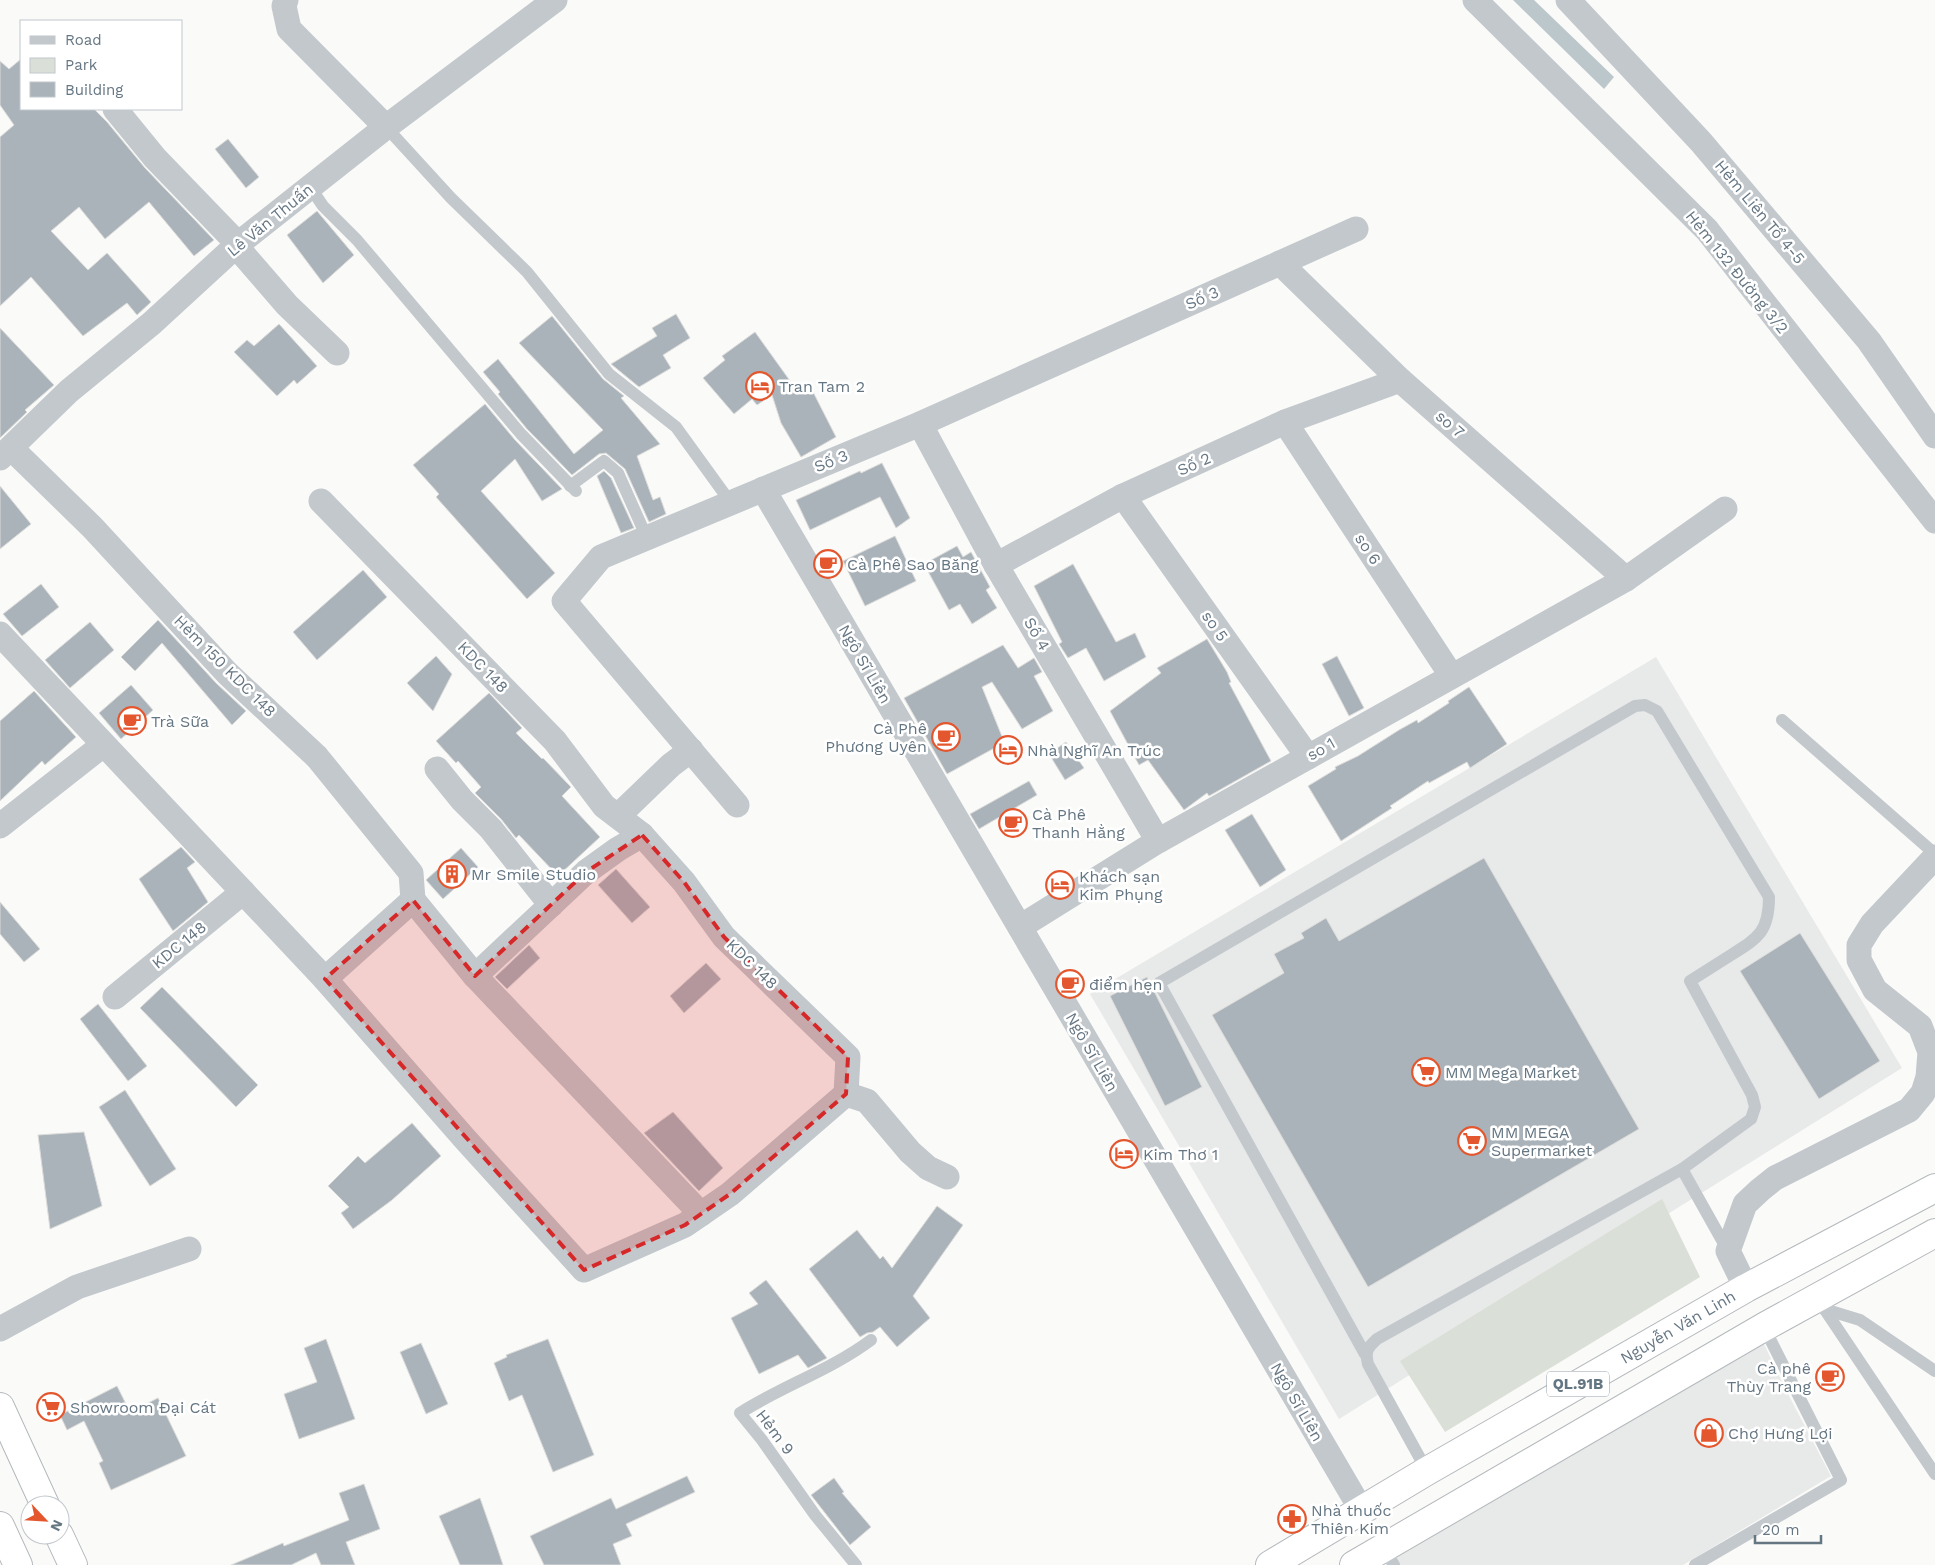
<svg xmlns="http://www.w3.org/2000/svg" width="1935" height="1565" font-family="'Work Sans',sans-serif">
<rect width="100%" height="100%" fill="#fafaf8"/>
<g fill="#e8e9e9">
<path d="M 1656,657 L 1902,1068 L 1339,1419 L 1090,994 Z"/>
<path d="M 1764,1344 L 1786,1390 L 1831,1476 L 1683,1565 L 1400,1565 L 1395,1556 Z"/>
</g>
<path fill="#dadfd7" d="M 1662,1199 L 1700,1277 L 1445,1432 L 1400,1361 Z"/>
<path fill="#bbc7cb" d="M 1513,0 L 1534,0 L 1614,77 L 1604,89 Z"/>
<g fill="#aab3b9" stroke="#dcdcda">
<path d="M 21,59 L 21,109 L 94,109 L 107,122 L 145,168 L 214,240 L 194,256 L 149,202 L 105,239 L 79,207 L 51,231 L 88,270 L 107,253 L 151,302 L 137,315 L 127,303 L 83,336 L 31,277 L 0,306 L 0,137 L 14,125 L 0,105 L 0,61 L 9,69 Z"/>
<path d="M 228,139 L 259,177 L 246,188 L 215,149 Z"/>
<path d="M 317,211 L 354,255 L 323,283 L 287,235 Z"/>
<path d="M 676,314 L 690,338 L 663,355 L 671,368 L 639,387 L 611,364 L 657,336 L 652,328 Z"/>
<path d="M 552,316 L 603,379 L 624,396 L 621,398 L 660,444 L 637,456 L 653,500 L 660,497 L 666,514 L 649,522 L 625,469 L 606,453 L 599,454 L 572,475 L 527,429 L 498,394 L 500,392 L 483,372 L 498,359 L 574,454 L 603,430 L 519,343 Z"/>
<path d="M 279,324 L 317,366 L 297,384 L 294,380 L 277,396 L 234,352 L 247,340 L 254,346 Z"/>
<path d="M 0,328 L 54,385 L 25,410 L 27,412 L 0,438 Z"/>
<path d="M 755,332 L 798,392 L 810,386 L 836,437 L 801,457 L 781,423 L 772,395 L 757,405 L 752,399 L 734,414 L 703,378 L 725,360 L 722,356 Z"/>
<path d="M 485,404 L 515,440 L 562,489 L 542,501 L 515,459 L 481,491 L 555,573 L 527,599 L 436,497 L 439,494 L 413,465 Z"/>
<path d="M 882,463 L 910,518 L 896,528 L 880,497 L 810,530 L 796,500 L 860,471 L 861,473 Z"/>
<path d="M 604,471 L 611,478 L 634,528 L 621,533 L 597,476 Z"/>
<path d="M 0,486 L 31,524 L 0,549 Z"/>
<path d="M 895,536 L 916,581 L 865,606 L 843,561 Z"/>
<path d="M 957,546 L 963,557 L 971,552 L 990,587 L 986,590 L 997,608 L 972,624 L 960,604 L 949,610 L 924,564 Z"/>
<path d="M 1073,564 L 1116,642 L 1135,633 L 1146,657 L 1104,681 L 1086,648 L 1068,658 L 1059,644 L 1062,642 L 1034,586 Z"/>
<path d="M 363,570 L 387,597 L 317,660 L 293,632 Z"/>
<path d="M 41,584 L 59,607 L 22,636 L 3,614 Z"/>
<path d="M 158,620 L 216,683 L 246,711 L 232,725 L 162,643 L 135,671 L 121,657 Z"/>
<path d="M 90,622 L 114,650 L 70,688 L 45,660 Z"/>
<path d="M 1207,639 L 1227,672 L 1231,682 L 1229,683 L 1271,761 L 1209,796 L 1207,793 L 1184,810 L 1148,760 L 1139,765 L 1110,711 L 1161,673 L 1157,668 Z"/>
<path d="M 1003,645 L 1018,668 L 1034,658 L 1042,672 L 1034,676 L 1053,711 L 1022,729 L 992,682 L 982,687 L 1003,739 L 999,742 L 1000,745 L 947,774 L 904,698 Z"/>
<path d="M 436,656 L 452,674 L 433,711 L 407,683 Z"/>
<path d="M 1337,656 L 1364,708 L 1349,716 L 1322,664 Z"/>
<path d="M 131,685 L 153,710 L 121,739 L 99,713 Z"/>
<path d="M 1469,687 L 1507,744 L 1470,768 L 1467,762 L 1429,783 L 1428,781 L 1390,806 L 1392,808 L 1341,841 L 1308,786 L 1336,769 L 1335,767 L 1358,756 L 1399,730 L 1417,720 L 1418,723 L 1449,703 L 1448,701 Z"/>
<path d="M 34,691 L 76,737 L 45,765 L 42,761 L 0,801 L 0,721 Z"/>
<path d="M 489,693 L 522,728 L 516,733 L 542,759 L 543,758 L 571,787 L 562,796 L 600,837 L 558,876 L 519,835 L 516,838 L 501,819 L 475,793 L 481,787 L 458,761 L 456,763 L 436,741 Z"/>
<path d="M 1066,742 L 1084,768 L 1065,780 L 1049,754 Z"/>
<path d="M 1029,781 L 1037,795 L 979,829 L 970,814 Z"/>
<path d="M 1252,814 L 1286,870 L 1260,887 L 1225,830 Z"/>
<path d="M 181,847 L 195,862 L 187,868 L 208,902 L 173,931 L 139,879 Z"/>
<path d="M 461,848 L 478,867 L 443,899 L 426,880 Z"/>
<path d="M 1484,858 L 1639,1129 L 1368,1287 L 1212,1015 L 1284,973 L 1274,954 L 1304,938 L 1301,933 L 1326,918 L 1339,941 Z"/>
<path d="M 616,869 L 650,907 L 632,923 L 598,885 Z"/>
<path d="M 0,902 L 40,949 L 24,962 L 0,934 Z"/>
<path d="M 1800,933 L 1880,1061 L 1819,1099 L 1740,971 Z"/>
<path d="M 529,945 L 540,958 L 507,989 L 495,977 Z"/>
<path d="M 706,963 L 721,979 L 684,1013 L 670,996 Z"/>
<path d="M 1147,977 L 1202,1087 L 1165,1106 L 1110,996 Z"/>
<path d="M 162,987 L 258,1085 L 236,1107 L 140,1008 Z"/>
<path d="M 98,1004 L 147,1066 L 128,1081 L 80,1019 Z"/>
<path d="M 125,1090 L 176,1169 L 150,1186 L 99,1107 Z"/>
<path d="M 673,1112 L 723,1168 L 699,1191 L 644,1133 Z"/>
<path d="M 412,1123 L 441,1156 L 392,1200 L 353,1229 L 341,1213 L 349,1207 L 328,1186 L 358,1156 L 365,1163 Z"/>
<path d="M 84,1132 L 102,1206 L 50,1229 L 38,1135 Z"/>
<path d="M 937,1206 L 963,1225 L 913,1296 L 930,1318 L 897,1347 L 880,1327 L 873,1332 L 867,1333 L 860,1337 L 809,1269 L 857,1230 L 880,1259 L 883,1256 L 892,1268 Z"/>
<path d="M 766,1280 L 827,1358 L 808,1368 L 798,1355 L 759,1374 L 731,1318 L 758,1304 L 749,1293 Z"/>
<path d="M 326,1339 L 355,1419 L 299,1439 L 284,1394 L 317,1382 L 304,1348 Z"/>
<path d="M 548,1339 L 594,1455 L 553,1472 L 522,1395 L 509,1401 L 494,1363 L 507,1357 L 506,1355 Z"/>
<path d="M 421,1343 L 448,1404 L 426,1414 L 400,1352 Z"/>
<path d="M 117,1386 L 130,1412 L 158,1398 L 186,1456 L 111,1490 L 99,1463 L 103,1461 L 84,1421 L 67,1430 L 60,1415 Z"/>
<path d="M 687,1476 L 695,1492 L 626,1524 L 632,1536 L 613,1544 L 621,1565 L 544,1565 L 530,1536 L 611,1498 L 616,1509 Z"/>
<path d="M 834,1478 L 844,1492 L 842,1493 L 871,1527 L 850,1545 L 811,1495 Z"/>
<path d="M 364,1484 L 380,1529 L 346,1542 L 355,1565 L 321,1565 L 316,1553 L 291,1565 L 231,1565 L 283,1543 L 284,1546 L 349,1520 L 339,1493 Z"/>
<path d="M 480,1498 L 494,1538 L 503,1565 L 460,1565 L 439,1516 Z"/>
</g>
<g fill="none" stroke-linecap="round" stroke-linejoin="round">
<defs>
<g id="trunk">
<path d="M 0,1407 L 45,1505"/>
<path d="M 0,1526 L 18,1565"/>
<path d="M 59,1535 L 73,1565"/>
<path d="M 1270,1565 L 1427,1471 L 1746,1288 L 1935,1188"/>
<path d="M 1354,1565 L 1764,1327 L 1935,1233"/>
</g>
</defs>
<use href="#trunk" stroke="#b4b9bd" stroke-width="30"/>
<g stroke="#c3c8cc" stroke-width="12">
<path d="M 386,127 L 451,198 L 527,272 L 609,374 L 676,427 L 731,503"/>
<path d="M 310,187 L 323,206 L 357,240 L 521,434 L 576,491"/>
<path d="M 570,486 L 604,461 L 618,473 L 647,538"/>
<path d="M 1782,720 L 1935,854"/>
<path d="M 1817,1298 L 1935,1474"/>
<path d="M 1824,1309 L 1860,1320 L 1935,1371"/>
<path d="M 1365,1354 L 1159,983 L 1635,706 L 1645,705 L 1657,711 L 1769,897 C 1769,932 1758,938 1731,955 C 1717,964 1704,972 1690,981 L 1752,1095 L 1755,1107 L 1751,1119 L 1682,1169"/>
<path d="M 1427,1471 L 1368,1364 C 1365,1352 1367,1348 1377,1339 L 1682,1169 L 1728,1251"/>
<path d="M 1384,1549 L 1394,1565"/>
<path d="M 856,1565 L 815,1515 L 762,1440 L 740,1413 C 782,1386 831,1370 871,1340"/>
<path d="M 1695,1565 L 1841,1480 L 1764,1327"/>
</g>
<g stroke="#c3c8cc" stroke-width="25">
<path d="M 286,0 L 284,6 L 289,29 L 386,127"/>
<path d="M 1475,0 L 1707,230 L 1935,521"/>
<path d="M 1568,0 L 1701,142 L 1869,341 L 1935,436"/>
<path d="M 115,109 L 155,158 L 238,244 L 242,253 L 287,305 L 337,353"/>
<path d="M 1280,263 L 1400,380 L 1626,579"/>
<path d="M 1285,422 L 1451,675"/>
<path d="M 920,424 L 996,565 L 1158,841"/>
<path d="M 11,448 L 92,527 L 227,673 L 317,757 L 411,873 L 413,900"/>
<path d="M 0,458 L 69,391 L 152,323 L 238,244 L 386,127 L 555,0"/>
<path d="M 763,489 L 1362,1511"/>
<path d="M 1123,496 L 1308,757"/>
<path d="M 321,501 L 555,741 L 604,806 L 642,835 L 684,882 L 724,937 L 848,1057 L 846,1094"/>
<path d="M 996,565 L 1123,496 L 1285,422 L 1400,380"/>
<path d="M 0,634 L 325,979 L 465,1139 L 584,1270 L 685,1225 L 730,1194 L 846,1094 L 867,1101 L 910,1152 L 928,1168 L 947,1177"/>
<path d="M 437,769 L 462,800 L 491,829 L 551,905"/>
<path d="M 737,805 L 564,601 L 601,557 L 920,424 L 1356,229"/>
<path d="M 618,816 L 671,765 L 691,750"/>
<path d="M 0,826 L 103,745"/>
<path d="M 1020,927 L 1158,841 L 1626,579 L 1725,509"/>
<path d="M 475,976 L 586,872 L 618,849 L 642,835"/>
<path d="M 325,979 L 413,900 L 475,976 L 701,1214"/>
<path d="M 115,997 L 243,892"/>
<path d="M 1746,1288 L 1728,1251 L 1745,1204 L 1760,1190 L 1775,1178 L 1909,1110 L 1923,1093 L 1928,1077 L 1930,1052 L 1920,1026 L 1875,990 L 1859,960 L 1859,945 L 1872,924 L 1935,857"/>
<path d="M 0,1329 L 77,1287 L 189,1249"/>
</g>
<use href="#trunk" stroke="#fff" stroke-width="28"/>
</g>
<path fill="#d62828" fill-opacity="0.2" stroke="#d62828" stroke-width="4" stroke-dasharray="10 6" stroke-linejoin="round" d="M 642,835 L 684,882 L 724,937 L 848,1057 L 846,1094 L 730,1194 L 685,1225 L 584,1270 L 325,979 L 413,900 L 475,976 L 586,872 Z"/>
<defs>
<symbol id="hotel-ring" viewBox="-11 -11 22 22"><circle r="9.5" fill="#fff" stroke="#e4572e" stroke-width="1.5"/><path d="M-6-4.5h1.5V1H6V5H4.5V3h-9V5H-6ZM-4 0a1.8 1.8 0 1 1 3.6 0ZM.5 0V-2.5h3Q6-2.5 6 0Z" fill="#e4572e"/></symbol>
<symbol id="cafe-ring" viewBox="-11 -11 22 22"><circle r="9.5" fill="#fff" stroke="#e4572e" stroke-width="1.5"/><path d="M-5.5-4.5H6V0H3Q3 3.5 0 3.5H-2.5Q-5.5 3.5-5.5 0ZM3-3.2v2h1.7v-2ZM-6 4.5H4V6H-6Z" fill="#e4572e"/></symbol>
<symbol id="building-ring" viewBox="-11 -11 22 22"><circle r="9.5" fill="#fff" stroke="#e4572e" stroke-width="1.5"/><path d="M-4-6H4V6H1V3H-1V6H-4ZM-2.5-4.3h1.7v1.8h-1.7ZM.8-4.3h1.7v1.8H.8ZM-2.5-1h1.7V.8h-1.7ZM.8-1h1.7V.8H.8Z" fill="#e4572e"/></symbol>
<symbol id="supermarket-ring" viewBox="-11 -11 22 22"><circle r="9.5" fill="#fff" stroke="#e4572e" stroke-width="1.5"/><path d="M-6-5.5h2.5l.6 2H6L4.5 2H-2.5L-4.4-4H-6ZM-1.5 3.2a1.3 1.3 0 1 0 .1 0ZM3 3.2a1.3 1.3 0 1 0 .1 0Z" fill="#e4572e"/></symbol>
<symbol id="shop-ring" viewBox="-11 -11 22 22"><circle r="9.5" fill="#fff" stroke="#e4572e" stroke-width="1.5"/><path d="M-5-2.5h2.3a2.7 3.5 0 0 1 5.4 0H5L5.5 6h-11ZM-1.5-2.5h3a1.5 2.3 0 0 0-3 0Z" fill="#e4572e"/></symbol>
<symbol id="pharmacy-ring" viewBox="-11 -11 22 22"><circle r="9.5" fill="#fff" stroke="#e4572e" stroke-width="1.5"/><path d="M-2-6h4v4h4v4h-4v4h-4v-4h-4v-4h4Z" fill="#e4572e"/></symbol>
</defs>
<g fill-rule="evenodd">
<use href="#hotel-ring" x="744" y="370" width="32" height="32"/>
<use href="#cafe-ring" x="812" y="548" width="32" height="32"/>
<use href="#cafe-ring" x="116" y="705" width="32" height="32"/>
<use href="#cafe-ring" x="930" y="721" width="32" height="32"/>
<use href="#hotel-ring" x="992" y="734" width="32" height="32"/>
<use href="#cafe-ring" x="997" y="807" width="32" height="32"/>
<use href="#building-ring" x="436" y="858" width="32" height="32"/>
<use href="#hotel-ring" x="1044" y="869" width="32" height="32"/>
<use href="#cafe-ring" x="1054" y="968" width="32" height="32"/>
<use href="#supermarket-ring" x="1410" y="1056" width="32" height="32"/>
<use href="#supermarket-ring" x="1456" y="1125" width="32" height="32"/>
<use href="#hotel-ring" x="1108" y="1138" width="32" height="32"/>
<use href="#cafe-ring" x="1814" y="1361" width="32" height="32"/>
<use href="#supermarket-ring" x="35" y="1391" width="32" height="32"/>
<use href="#shop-ring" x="1693" y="1417" width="32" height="32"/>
<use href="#pharmacy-ring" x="1276" y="1503" width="32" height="32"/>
</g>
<g text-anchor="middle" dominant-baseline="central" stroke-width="5" stroke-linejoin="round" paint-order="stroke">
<rect fill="#fff" stroke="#939fa8" stroke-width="1" x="1547" y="1371.5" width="62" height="25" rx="4"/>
<g font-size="15" font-weight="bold" fill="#657683">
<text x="1578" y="1384">QL.91B</text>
</g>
<g font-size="16" fill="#657683" stroke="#fff">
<text transform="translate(1760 212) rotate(50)">Hẻm Liên Tổ 4-5</text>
<text transform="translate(270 220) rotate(-39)">Lê Văn Thuấn</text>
<text transform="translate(1737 272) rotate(51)">Hẻm 132 Đường 3/2</text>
<text transform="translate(1202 298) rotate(-24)">Số 3</text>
<text transform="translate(1450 424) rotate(41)">so 7</text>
<text transform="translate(831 461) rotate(-22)">Số 3</text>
<text transform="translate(1194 464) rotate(-24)">Số 2</text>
<text transform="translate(1368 549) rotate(57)">so 6</text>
<text transform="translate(1215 626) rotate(55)">so 5</text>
<text transform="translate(1037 634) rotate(60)">Số 4</text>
<text transform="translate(865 664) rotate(60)">Ngô Sĩ Liên</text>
<text transform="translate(225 666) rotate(45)">Hẻm 150 KDC 148</text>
<text transform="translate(483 667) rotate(46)">KDC 148</text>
<text transform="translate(1321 749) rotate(-30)">so 1</text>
<text transform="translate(179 945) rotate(-39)">KDC 148</text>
<text transform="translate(752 964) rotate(44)">KDC 148</text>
<text transform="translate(1092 1052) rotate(60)">Ngô Sĩ Liên</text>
<text transform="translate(1678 1327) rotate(-30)">Nguyễn Văn Linh</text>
<text transform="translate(1297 1402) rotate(60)">Ngô Sĩ Liên</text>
<text transform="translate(775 1432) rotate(53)">Hẻm 9</text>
</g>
<g font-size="16" fill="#657683" stroke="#fff" text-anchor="start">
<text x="779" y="386">Tran Tam 2</text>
<text x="847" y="564">Cà Phê Sao Băng</text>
<text x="151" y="721">Trà Sữa</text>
<text x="927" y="728" text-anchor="end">Cà Phê<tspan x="927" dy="18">Phương Uyên</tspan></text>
<text x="1027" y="750">Nhà Nghĩ An Trúc</text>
<text x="1032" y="814">Cà Phê<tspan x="1032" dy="18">Thanh Hằng</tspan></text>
<text x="471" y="874">Mr Smile Studio</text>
<text x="1079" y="876">Khách sạn<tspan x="1079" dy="18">Kim Phụng</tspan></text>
<text x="1089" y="984">điểm hẹn</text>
<text x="1445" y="1072">MM Mega Market</text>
<text x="1491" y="1132">MM MEGA<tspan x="1491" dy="18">Supermarket</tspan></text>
<text x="1143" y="1154">Kim Thơ 1</text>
<text x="1811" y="1368" text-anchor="end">Cà phê<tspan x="1811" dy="18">Thùy Trang</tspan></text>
<text x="70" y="1407">Showroom Đại Cát</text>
<text x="1728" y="1433">Chợ Hưng Lợi</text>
<text x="1311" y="1510">Nhà thuốc<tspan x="1311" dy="18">Thiên Kim</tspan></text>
</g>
</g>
<rect x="20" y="20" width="162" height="90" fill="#ffffff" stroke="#c1c8cd"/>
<rect x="30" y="36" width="25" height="8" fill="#c3c8cc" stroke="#c1c8cd"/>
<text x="65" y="45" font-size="15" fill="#657683">Road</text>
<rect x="30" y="58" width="25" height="15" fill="#dadfd7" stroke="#c1c8cd"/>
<text x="65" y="70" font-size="15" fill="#657683">Park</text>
<rect x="30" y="82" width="25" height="15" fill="#aab3b9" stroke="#c1c8cd"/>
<text x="65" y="95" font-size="15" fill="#657683">Building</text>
<g transform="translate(45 1520) rotate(115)"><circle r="24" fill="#ffffff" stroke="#c1c8cd"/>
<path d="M0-4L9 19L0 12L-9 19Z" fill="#e4572e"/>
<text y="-8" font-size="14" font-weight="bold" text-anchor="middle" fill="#657683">N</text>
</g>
<path d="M1755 1535v8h66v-8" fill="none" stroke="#657683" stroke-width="2.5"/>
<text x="1762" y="1535" font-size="15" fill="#657683" stroke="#ffffff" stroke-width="4" paint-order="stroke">20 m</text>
</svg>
